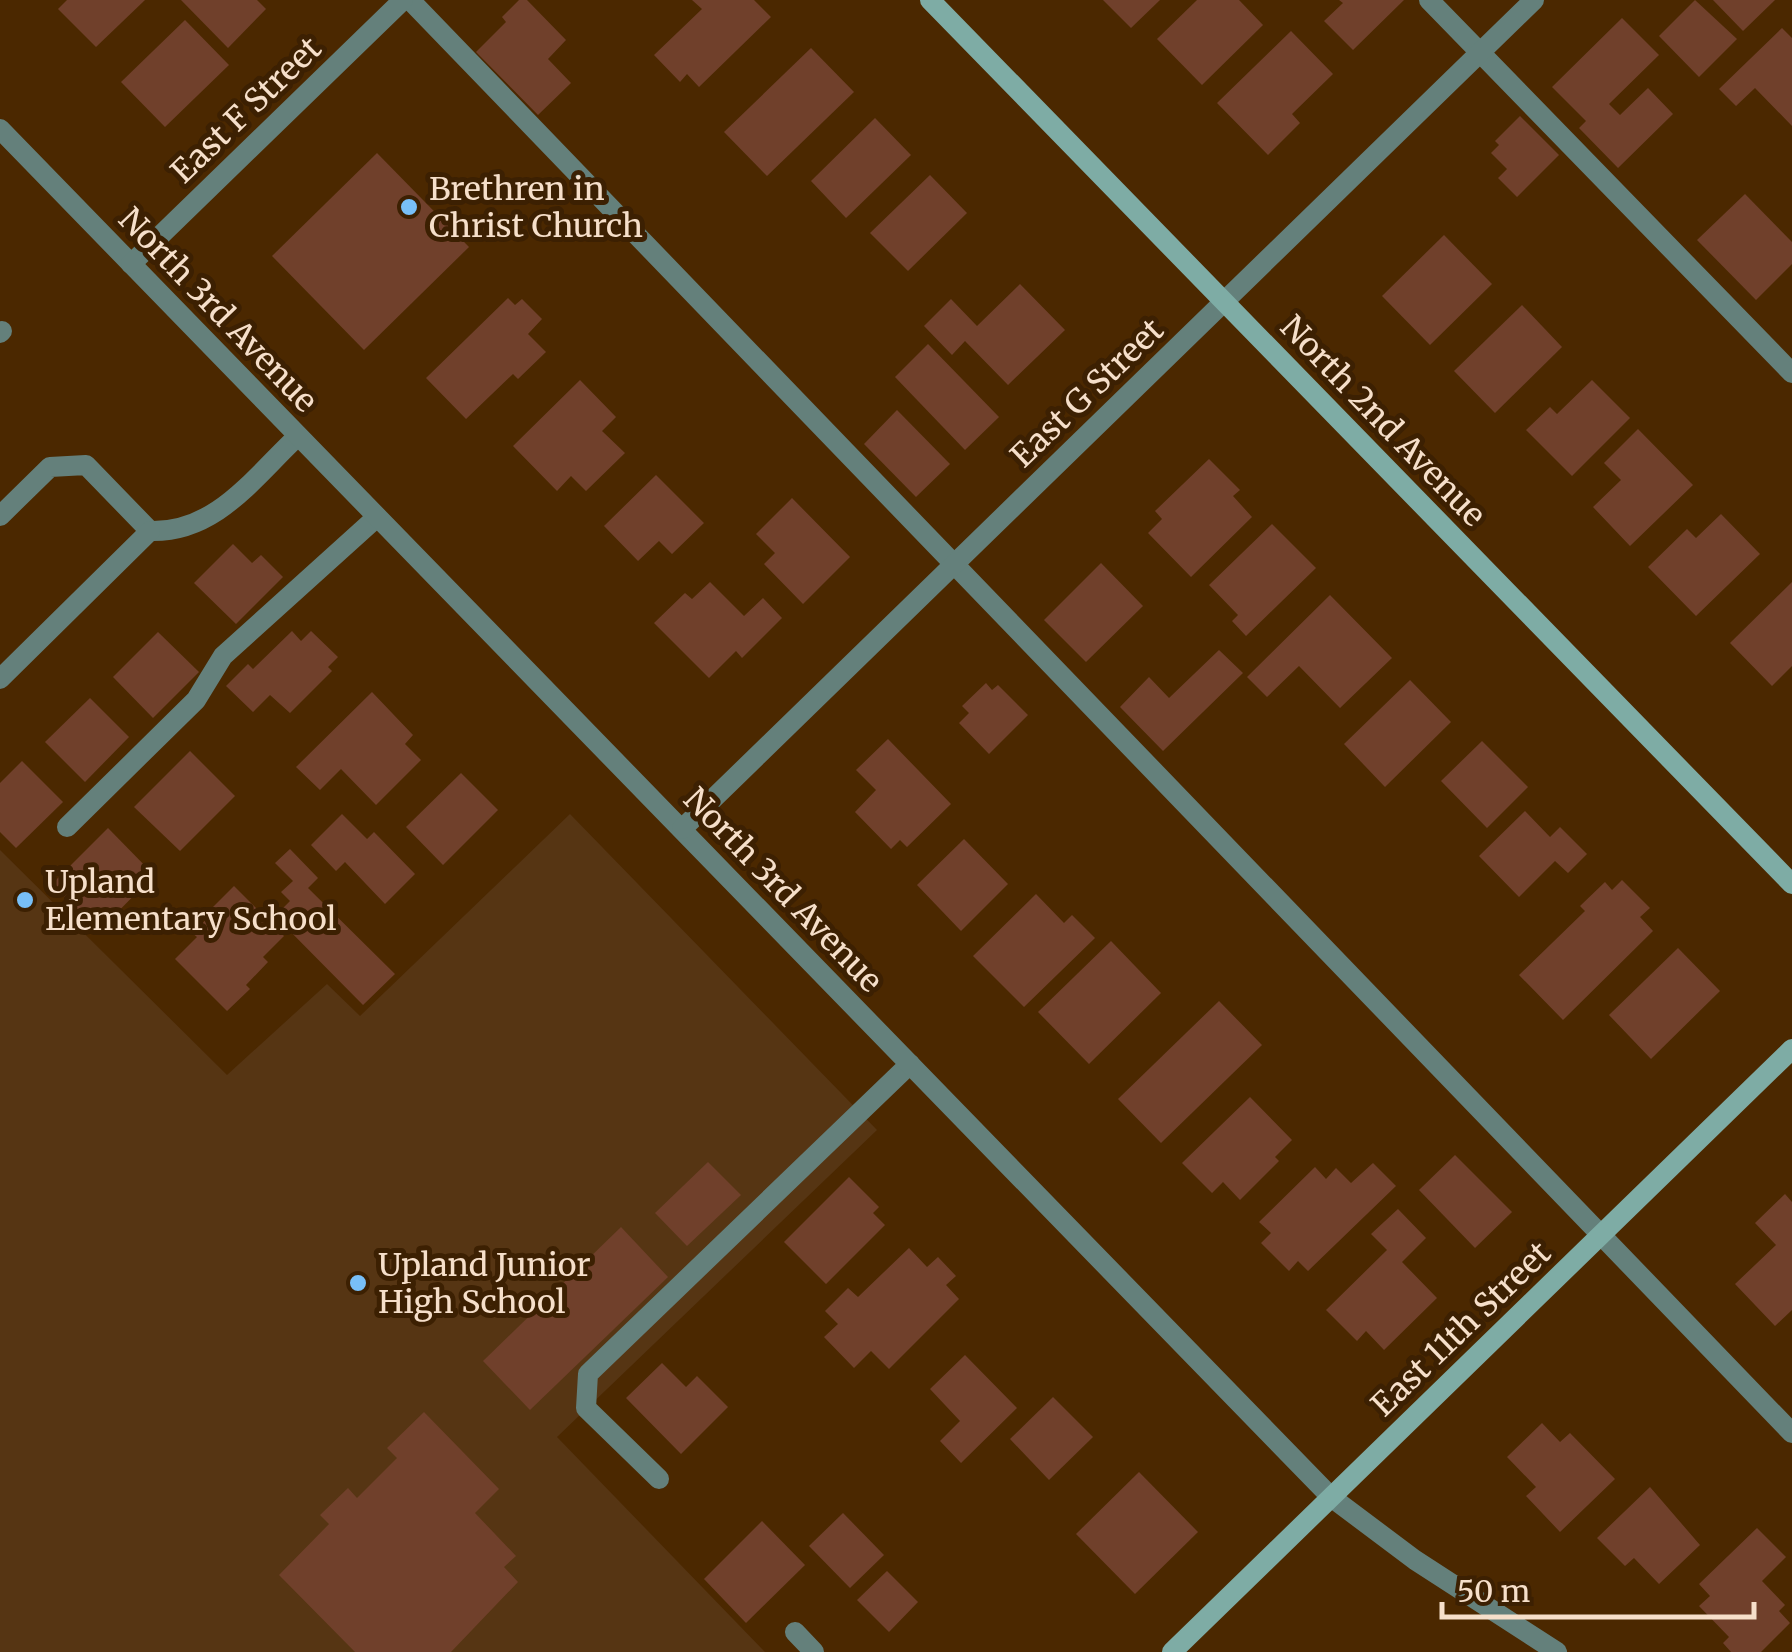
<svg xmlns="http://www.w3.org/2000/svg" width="1792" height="1652" font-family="Merriweather,serif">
<rect width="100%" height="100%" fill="#4b2800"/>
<path fill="#563513" d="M 570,814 L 877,1130 L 557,1437 L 765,1652 L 0,1652 L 0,850 L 227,1075 L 327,984 L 360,1016 Z"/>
<g fill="#70402b">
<path d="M 67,0 L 145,0 L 96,47 L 58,9 Z"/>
<path d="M 181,0 L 257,0 L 266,9 L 228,48 Z"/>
<path d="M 519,0 L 527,0 L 566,40 L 548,59 L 571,83 L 538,115 L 476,52 L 506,22 L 502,17 Z"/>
<path d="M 692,0 L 754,0 L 771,17 L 699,87 L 687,74 L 680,82 L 654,55 L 702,9 Z"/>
<path d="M 1103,0 L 1160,0 L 1131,28 Z"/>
<path d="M 1197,0 L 1239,0 L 1263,25 L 1202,85 L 1157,39 Z"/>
<path d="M 1339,0 L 1404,0 L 1353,50 L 1324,21 L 1343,3 Z"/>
<path d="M 1695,0 L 1737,39 L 1699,77 L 1659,36 Z"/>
<path d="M 1713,0 L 1775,0 L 1743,31 Z"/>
<path d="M 1622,18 L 1659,55 L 1609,104 L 1620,115 L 1648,88 L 1673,114 L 1618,168 L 1579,128 L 1586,121 L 1552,87 Z"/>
<path d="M 185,20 L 229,65 L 165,127 L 121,82 Z"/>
<path d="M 1782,28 L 1792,38 L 1792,126 L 1755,88 L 1736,106 L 1719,89 Z"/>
<path d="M 1291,31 L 1333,74 L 1292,114 L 1300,123 L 1268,155 L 1217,103 Z"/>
<path d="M 811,48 L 854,92 L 767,176 L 724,132 Z"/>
<path d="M 1520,116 L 1559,155 L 1517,197 L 1498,178 L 1507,169 L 1491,153 L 1499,145 L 1495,141 Z"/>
<path d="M 875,118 L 911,155 L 846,218 L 811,181 Z"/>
<path d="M 377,153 L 469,247 L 364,350 L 272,256 Z"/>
<path d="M 930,175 L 967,213 L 908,271 L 870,233 Z"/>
<path d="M 1745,194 L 1792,242 L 1792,264 L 1756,300 L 1697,240 Z"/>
<path d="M 1444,235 L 1492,284 L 1430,345 L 1382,296 Z"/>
<path d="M 1020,284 L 1065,330 L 1008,385 L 965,341 L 952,355 L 924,326 L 951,299 L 977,326 Z"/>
<path d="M 508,298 L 515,305 L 522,299 L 542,319 L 528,334 L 546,352 L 518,379 L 513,374 L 466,419 L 426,378 Z"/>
<path d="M 1522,305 L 1562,347 L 1495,413 L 1454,371 Z"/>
<path d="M 928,344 L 999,417 L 965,450 L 895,377 Z"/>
<path d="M 580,380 L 616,417 L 602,431 L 625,453 L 586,491 L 571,476 L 557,491 L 513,446 Z"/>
<path d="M 1592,380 L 1630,418 L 1572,476 L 1526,430 L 1550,407 L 1557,414 Z"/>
<path d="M 897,410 L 950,464 L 916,497 L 864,444 Z"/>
<path d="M 1638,429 L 1693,485 L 1630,546 L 1593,507 L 1621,480 L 1604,463 Z"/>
<path d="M 1209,459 L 1240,490 L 1233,496 L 1252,517 L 1191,577 L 1148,533 L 1162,519 L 1155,511 Z"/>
<path d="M 656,475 L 704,523 L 672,554 L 659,541 L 638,561 L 604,526 Z"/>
<path d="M 792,498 L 850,557 L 803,604 L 764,564 L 775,553 L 756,534 Z"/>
<path d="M 1721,514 L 1760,554 L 1696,616 L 1648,567 L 1687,529 L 1696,538 Z"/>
<path d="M 1272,524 L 1316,568 L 1246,636 L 1232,621 L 1238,615 L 1209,585 Z"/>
<path d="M 233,544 L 252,563 L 261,555 L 283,577 L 236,624 L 194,583 Z"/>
<path d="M 1101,563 L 1143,606 L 1086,662 L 1044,620 Z"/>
<path d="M 710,582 L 744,616 L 763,598 L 782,618 L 742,658 L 736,651 L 709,678 L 654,623 L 685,593 L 692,599 Z"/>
<path d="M 1792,582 L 1792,666 L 1772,686 L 1730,643 Z"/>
<path d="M 1330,595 L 1392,658 L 1340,708 L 1299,666 L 1267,697 L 1247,677 Z"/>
<path d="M 292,631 L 301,641 L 311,631 L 338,657 L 328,667 L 332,671 L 290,713 L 270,695 L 253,712 L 226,686 L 248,664 L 253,669 Z"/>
<path d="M 158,632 L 199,672 L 153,718 L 113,677 Z"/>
<path d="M 1219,650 L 1243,673 L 1163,751 L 1120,707 L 1149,677 L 1169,698 Z"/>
<path d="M 1410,680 L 1451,722 L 1385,787 L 1344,744 Z"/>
<path d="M 986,683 L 992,690 L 998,685 L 1028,715 L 989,754 L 959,723 L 969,713 L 962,706 Z"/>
<path d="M 372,692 L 413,735 L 405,744 L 421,760 L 376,805 L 341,769 L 320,790 L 296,767 Z"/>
<path d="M 90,698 L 129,737 L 85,782 L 45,742 Z"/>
<path d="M 888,739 L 951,804 L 907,847 L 900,840 L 891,849 L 855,812 L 876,790 L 856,770 Z"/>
<path d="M 1482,741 L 1528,787 L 1487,828 L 1441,781 Z"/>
<path d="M 190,751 L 235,796 L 180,851 L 134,807 Z"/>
<path d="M 22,761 L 63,802 L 16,848 L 0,832 L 0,783 Z"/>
<path d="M 461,773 L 498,810 L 443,865 L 406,827 Z"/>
<path d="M 1525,811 L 1550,837 L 1560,827 L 1587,854 L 1568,873 L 1555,861 L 1519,897 L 1479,856 Z"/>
<path d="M 342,814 L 367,839 L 374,832 L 415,874 L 385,904 L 345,862 L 336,871 L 311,845 Z"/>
<path d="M 108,828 L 154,875 L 99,931 L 52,884 Z"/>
<path d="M 964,839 L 1008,884 L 961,931 L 917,885 Z"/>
<path d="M 290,849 L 318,878 L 308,888 L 395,974 L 363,1005 L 275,916 L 290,901 L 281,892 L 293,881 L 275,863 Z"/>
<path d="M 1622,880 L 1650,908 L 1640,917 L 1653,931 L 1563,1020 L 1519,975 L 1585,911 L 1580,906 L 1605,882 L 1612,890 Z"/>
<path d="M 234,886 L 284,936 L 263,957 L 268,962 L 246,985 L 250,989 L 227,1011 L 175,959 L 197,937 L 192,933 L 213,913 L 210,910 Z"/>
<path d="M 1036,894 L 1064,923 L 1072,915 L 1095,938 L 1024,1007 L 973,956 Z"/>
<path d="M 1111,941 L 1161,993 L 1089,1064 L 1038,1012 Z"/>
<path d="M 1678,948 L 1720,991 L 1651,1059 L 1609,1015 Z"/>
<path d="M 1219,1001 L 1262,1045 L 1161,1143 L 1118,1099 Z"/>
<path d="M 1250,1097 L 1292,1140 L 1275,1157 L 1279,1161 L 1240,1200 L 1223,1182 L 1212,1193 L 1182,1163 Z"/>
<path d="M 1455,1155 L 1512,1212 L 1475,1248 L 1419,1190 Z"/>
<path d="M 708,1162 L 741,1195 L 687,1246 L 655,1213 Z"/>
<path d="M 1373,1163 L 1396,1186 L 1308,1271 L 1298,1261 L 1289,1271 L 1261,1243 L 1271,1233 L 1259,1222 L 1315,1167 L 1326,1179 L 1336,1168 L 1351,1183 Z"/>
<path d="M 849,1177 L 879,1207 L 873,1213 L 885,1225 L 826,1284 L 784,1242 Z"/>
<path d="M 1785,1194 L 1792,1202 L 1792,1310 L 1775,1326 L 1735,1284 L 1776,1245 L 1755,1223 Z"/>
<path d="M 1398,1209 L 1426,1238 L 1402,1262 L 1437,1298 L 1384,1350 L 1366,1331 L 1357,1341 L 1326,1310 L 1387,1250 L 1371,1234 Z"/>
<path d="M 621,1227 L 668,1277 L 530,1410 L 483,1361 Z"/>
<path d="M 909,1248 L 927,1267 L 938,1257 L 956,1276 L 946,1285 L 959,1299 L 889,1369 L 871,1351 L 854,1368 L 824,1337 L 838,1324 L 825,1311 L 848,1288 L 858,1297 Z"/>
<path d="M 965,1355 L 1017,1408 L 961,1463 L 940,1441 L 960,1421 L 930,1389 Z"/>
<path d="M 662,1363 L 686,1387 L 697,1376 L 728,1407 L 681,1454 L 626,1398 Z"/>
<path d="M 1053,1397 L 1093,1437 L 1049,1480 L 1010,1439 Z"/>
<path d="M 424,1412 L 499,1489 L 475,1513 L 516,1556 L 504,1567 L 518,1582 L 451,1652 L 355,1652 L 279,1575 L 329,1524 L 320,1515 L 348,1488 L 357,1498 L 397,1458 L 387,1448 Z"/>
<path d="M 1542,1423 L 1560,1442 L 1570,1433 L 1615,1479 L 1560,1532 L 1526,1496 L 1536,1487 L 1507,1457 Z"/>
<path d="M 1139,1472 L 1198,1532 L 1135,1594 L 1076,1534 Z"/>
<path d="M 1650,1487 L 1700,1545 L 1659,1584 L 1634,1558 L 1625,1566 L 1597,1538 Z"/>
<path d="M 843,1513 L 884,1555 L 850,1588 L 809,1546 Z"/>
<path d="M 762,1521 L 805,1565 L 746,1623 L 704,1579 Z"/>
<path d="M 1757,1528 L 1786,1557 L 1762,1581 L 1785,1605 L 1779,1611 L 1790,1623 L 1761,1652 L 1731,1652 L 1723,1643 L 1729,1637 L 1699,1606 L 1710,1596 L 1699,1584 Z"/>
<path d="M 887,1571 L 918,1602 L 889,1632 L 857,1600 Z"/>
</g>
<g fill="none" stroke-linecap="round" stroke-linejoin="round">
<g stroke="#64807b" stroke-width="20">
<path d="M 410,0 L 1792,1433"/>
<path d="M 1429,0 L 1792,373"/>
<path d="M 0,333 L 2,331"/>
<path d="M 0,516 L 50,467 L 86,465 L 150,531 C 216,533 253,478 298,436"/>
<path d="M 0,679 L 150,531"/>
<path d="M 67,827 L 196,700 L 223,656 L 377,517"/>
<path d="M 659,1479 L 586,1408 L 588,1374 L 910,1064"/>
<path d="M 795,1632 L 814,1652"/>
</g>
<g stroke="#64807b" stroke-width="20">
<path d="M 0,129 L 1331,1497 L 1415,1560 L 1557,1652"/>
<path d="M 131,264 L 403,0"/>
<path d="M 682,829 L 1534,0"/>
</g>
<g stroke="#7eaca5" stroke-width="20">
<path d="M 930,0 L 1792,884"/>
<path d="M 1172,1652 L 1792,1049"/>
</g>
</g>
<g fill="#78bff7" stroke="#3c2002" stroke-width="4">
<circle cx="409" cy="207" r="10"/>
<circle cx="25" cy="900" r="10"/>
<circle cx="358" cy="1283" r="10"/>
</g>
<g text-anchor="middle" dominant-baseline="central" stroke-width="10" stroke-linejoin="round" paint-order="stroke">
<g font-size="32" fill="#f6dfca" stroke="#3c2002">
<text transform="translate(246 110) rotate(-44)">East F Street</text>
<text transform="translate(218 310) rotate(46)">North 3rd Avenue</text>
<text transform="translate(1087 393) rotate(-44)">East G Street</text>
<text transform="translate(1383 421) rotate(46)">North 2nd Avenue</text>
<text transform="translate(783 890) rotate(46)">North 3rd Avenue</text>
<text transform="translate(1461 1329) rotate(-44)">East 11th Street</text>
</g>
<g font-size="32" fill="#f6dfca" stroke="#3c2002" text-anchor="start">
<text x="429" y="189">Brethren in<tspan x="429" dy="37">Christ Church</tspan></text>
<text x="45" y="882">Upland<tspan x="45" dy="37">Elementary School</tspan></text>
<text x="378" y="1265">Upland Junior<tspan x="378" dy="37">High School</tspan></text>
</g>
</g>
<path d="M1442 1602v15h312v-15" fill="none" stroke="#f6dfca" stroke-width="5"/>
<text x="1457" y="1602" font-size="30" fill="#f6dfca" stroke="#3c2002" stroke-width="8" paint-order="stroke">50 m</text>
</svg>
